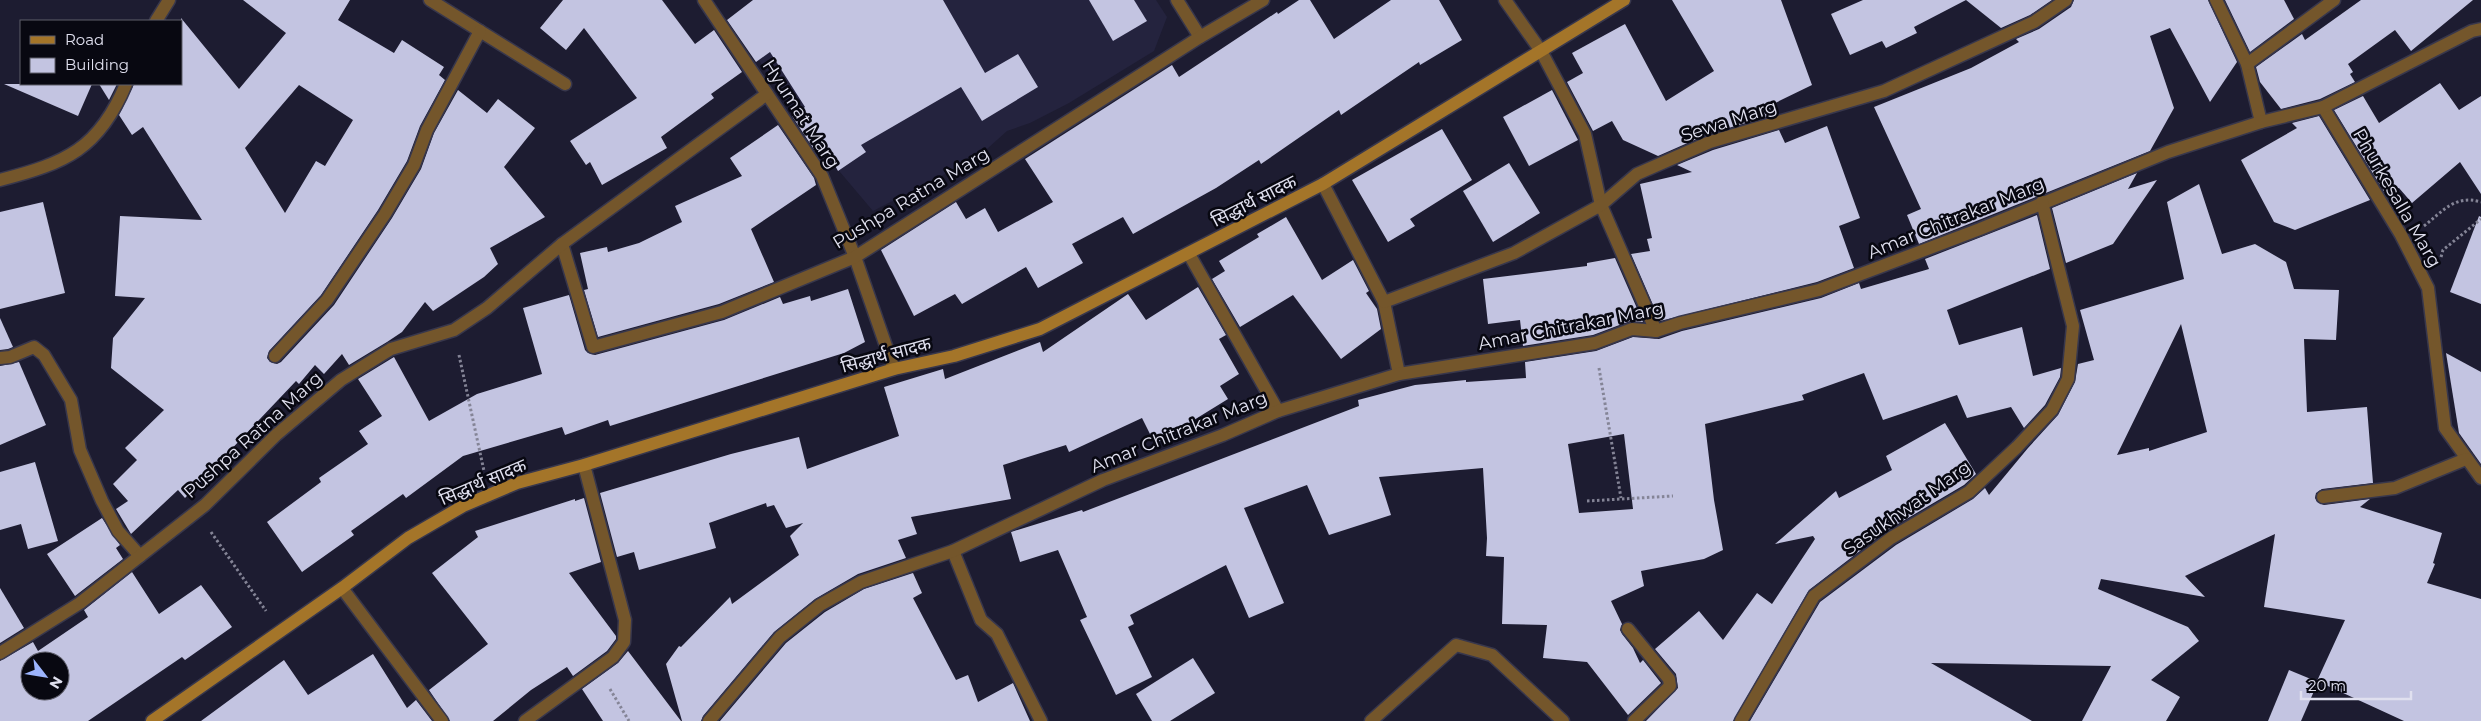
<svg xmlns="http://www.w3.org/2000/svg" width="2481" height="721" font-family="Montserrat,'Noto Sans Devanagari',sans-serif">
<rect width="100%" height="100%" fill="#1d1c31"/>
<path fill="#24233e" d="M 859,0 L 1156,0 L 1167,17 L 1154,51 L 1069,103 L 1030,123 L 1007,131 L 978,157 L 873,211 L 807,133 L 755,54 Z"/>
<g fill="#c3c4e1" fill-rule="evenodd">
<path d="M 243,0 L 350,0 L 338,20 L 394,53 L 402,40 L 444,67 L 439,75 L 445,80 L 420,126 L 407,161 L 378,210 L 321,295 L 269,351 L 267,358 L 270,362 L 277,364 L 281,362 L 334,305 L 392,218 L 421,169 L 434,133 L 458,90 L 487,113 L 498,99 L 535,128 L 504,167 L 545,217 L 490,248 L 498,264 L 484,277 L 433,311 L 425,302 L 402,332 L 387,342 L 349,365 L 342,354 L 324,374 L 315,365 L 299,384 L 296,381 L 185,498 L 178,490 L 131,534 L 116,509 L 128,501 L 113,484 L 137,460 L 125,448 L 164,410 L 111,368 L 113,338 L 145,298 L 115,296 L 120,216 L 202,220 L 143,127 L 132,135 L 119,115 L 134,84 L 181,84 L 181,18 L 239,89 L 286,33 ZM 299,85 L 353,120 L 325,166 L 316,161 L 285,213 L 245,148 Z"/>
<path d="M 563,0 L 662,0 L 695,44 L 714,30 L 742,72 L 711,94 L 714,98 L 661,137 L 667,148 L 602,185 L 590,162 L 586,165 L 570,141 L 637,98 L 584,28 L 566,50 L 540,28 Z"/>
<path d="M 753,0 L 943,0 L 985,73 L 1018,54 L 1038,87 L 982,121 L 961,87 L 861,145 L 866,152 L 838,171 L 825,147 L 815,151 L 792,116 L 805,107 L 770,52 L 756,62 L 727,20 Z"/>
<path d="M 1089,0 L 1134,0 L 1147,21 L 1113,41 Z"/>
<path d="M 1299,0 L 1310,0 L 1334,39 L 1391,0 L 1439,0 L 1462,40 L 1420,65 L 1419,62 L 1341,115 L 1339,110 L 1261,164 L 1259,160 L 1216,188 L 1133,234 L 1123,217 L 1072,244 L 1083,263 L 1038,288 L 1026,267 L 962,304 L 955,294 L 914,316 L 881,250 L 956,202 L 966,219 L 985,208 L 998,232 L 1053,202 L 1025,159 L 1172,65 L 1179,77 L 1277,12 L 1278,14 Z"/>
<path d="M 1672,0 L 1781,0 L 1812,85 L 1769,106 L 1773,115 L 1708,134 L 1658,156 L 1623,140 L 1612,121 L 1593,131 L 1567,82 L 1583,73 L 1572,53 L 1625,24 L 1666,101 L 1714,71 Z"/>
<path d="M 1863,0 L 2052,0 L 2030,15 L 2001,28 L 1966,0 L 1914,27 L 1917,33 L 1886,48 L 1882,41 L 1850,55 L 1831,14 Z"/>
<path d="M 2074,0 L 2208,0 L 2237,62 L 2210,102 L 2170,28 L 2150,36 L 2174,108 L 2150,151 L 1919,244 L 1907,215 L 1921,209 L 1874,107 L 1971,68 L 2019,42 L 2016,39 L 2039,29 L 2071,7 Z"/>
<path d="M 2225,0 L 2284,0 L 2294,19 L 2250,52 Z"/>
<path d="M 2361,0 L 2473,0 L 2411,51 L 2395,30 L 2348,64 L 2353,72 L 2350,74 L 2355,82 L 2320,99 L 2281,109 L 2260,82 L 2256,67 L 2302,34 L 2305,40 Z"/>
<path d="M 2440,83 L 2459,110 L 2481,96 L 2481,194 L 2460,162 L 2412,203 L 2399,188 L 2385,193 L 2334,110 L 2363,96 L 2379,123 Z"/>
<path d="M 4,84 L 92,84 L 78,116 Z"/>
<path d="M 99,84 L 117,84 L 109,100 Z"/>
<path d="M 1552,90 L 1578,140 L 1529,166 L 1503,117 Z"/>
<path d="M 2319,116 L 2370,200 L 2295,230 L 2274,222 L 2241,160 L 2297,128 L 2292,123 Z"/>
<path d="M 778,125 L 814,178 L 816,185 L 751,229 L 774,282 L 719,304 L 598,337 L 584,290 L 588,289 L 580,253 L 607,247 L 608,252 L 639,243 L 682,222 L 675,206 L 742,176 L 730,158 Z"/>
<path d="M 1827,126 L 1860,218 L 1839,226 L 1854,268 L 1817,282 L 1660,321 L 1631,254 L 1650,251 L 1647,239 L 1652,238 L 1640,184 L 1692,172 L 1677,165 L 1713,150 L 1779,130 L 1785,143 Z"/>
<path d="M 1442,129 L 1472,180 L 1410,219 L 1415,226 L 1388,242 L 1352,180 Z"/>
<path d="M 1509,163 L 1540,213 L 1493,242 L 1463,191 Z"/>
<path d="M 2137,173 L 2128,189 L 2157,180 L 2113,244 L 2066,263 L 2052,208 Z"/>
<path d="M 2199,184 L 2222,254 L 2255,244 L 2286,262 L 2294,289 L 2339,290 L 2336,340 L 2304,339 L 2307,412 L 2367,407 L 2373,483 L 2322,489 L 2316,493 L 2315,498 L 2317,502 L 2324,505 L 2370,499 L 2360,507 L 2442,533 L 2433,563 L 2435,564 L 2427,583 L 2481,599 L 2481,721 L 2404,721 L 2317,681 L 2345,620 L 2264,607 L 2275,534 L 2185,576 L 2205,597 L 2101,579 L 2098,589 L 2188,627 L 2199,641 L 2151,680 L 2180,697 L 2166,721 L 2082,721 L 2111,666 L 1931,663 L 2032,721 L 1750,721 L 1820,602 L 1896,545 L 1973,499 L 1985,488 L 1989,495 L 2028,448 L 2058,415 L 2075,382 L 2078,364 L 2094,360 L 2080,310 L 2184,279 L 2167,202 ZM 2181,324 L 2207,432 L 2149,451 L 2149,448 L 2117,455 Z"/>
<path d="M 43,202 L 65,293 L 0,309 L 0,212 Z"/>
<path d="M 2037,215 L 2050,269 L 1947,310 L 1959,345 L 2022,327 L 2033,376 L 2061,368 L 2060,377 L 2045,405 L 2024,428 L 2011,407 L 1967,418 L 1957,395 L 1883,420 L 1864,373 L 1802,395 L 1804,400 L 1705,424 L 1714,500 L 1723,550 L 1704,559 L 1641,571 L 1644,586 L 1611,601 L 1622,624 L 1620,630 L 1622,634 L 1633,648 L 1640,663 L 1643,660 L 1661,683 L 1628,715 L 1587,662 L 1543,658 L 1547,625 L 1502,624 L 1504,557 L 1486,556 L 1487,538 L 1483,468 L 1379,477 L 1391,515 L 1329,535 L 1307,485 L 1244,508 L 1284,603 L 1249,618 L 1226,565 L 1130,615 L 1134,624 L 1128,627 L 1152,677 L 1116,695 L 1080,620 L 1087,617 L 1058,550 L 1020,562 L 1011,532 L 1082,510 L 1083,512 L 1359,406 L 1358,400 L 1415,385 L 1466,380 L 1466,382 L 1526,378 L 1525,362 L 1596,351 L 1633,337 L 1659,339 L 1682,331 L 1821,298 L 1859,283 L 1861,289 L 1929,269 L 1925,259 ZM 1624,434 L 1633,509 L 1579,513 L 1568,444 Z"/>
<path d="M 2479,216 L 2481,217 L 2481,304 L 2450,292 Z"/>
<path d="M 1286,217 L 1322,280 L 1353,260 L 1369,291 L 1366,293 L 1377,309 L 1381,329 L 1341,359 L 1293,295 L 1240,327 L 1212,279 L 1225,271 L 1219,261 L 1259,237 L 1257,234 Z"/>
<path d="M 1615,258 L 1643,322 L 1630,321 L 1593,335 L 1523,346 L 1520,320 L 1488,324 L 1483,279 L 1587,266 L 1587,263 Z"/>
<path d="M 1198,287 L 1226,335 L 1219,339 L 1239,374 L 1220,386 L 1228,399 L 1155,444 L 1142,418 L 1069,452 L 1066,445 L 1003,465 L 1011,499 L 911,517 L 917,534 L 898,540 L 906,558 L 858,574 L 815,599 L 774,632 L 703,716 L 701,721 L 682,721 L 666,664 L 679,646 L 681,647 L 730,597 L 732,604 L 799,555 L 790,536 L 803,523 L 786,528 L 774,505 L 767,507 L 766,503 L 709,523 L 716,548 L 639,570 L 634,552 L 617,557 L 600,493 L 731,454 L 799,437 L 807,469 L 899,436 L 884,387 L 943,369 L 945,379 L 1040,342 L 1043,352 L 1128,294 L 1146,320 Z"/>
<path d="M 848,289 L 865,342 L 844,353 L 610,426 L 608,420 L 565,435 L 562,427 L 463,456 L 406,498 L 403,494 L 351,531 L 354,535 L 302,572 L 267,522 L 321,482 L 319,478 L 368,444 L 359,431 L 382,416 L 358,379 L 394,357 L 429,421 L 477,394 L 542,374 L 523,308 L 569,295 L 585,350 L 588,353 L 595,355 L 724,320 L 780,297 L 783,304 L 810,296 L 811,301 Z"/>
<path d="M 0,318 L 13,347 L 8,349 L 0,350 Z"/>
<path d="M 2446,353 L 2481,372 L 2481,464 L 2459,433 Z"/>
<path d="M 19,362 L 46,425 L 0,445 L 0,366 Z"/>
<path d="M 1945,423 L 1976,474 L 1964,485 L 1886,531 L 1809,590 L 1733,721 L 1646,721 L 1678,688 L 1676,674 L 1655,649 L 1699,611 L 1723,640 L 1757,593 L 1772,604 L 1815,539 L 1813,536 L 1775,544 L 1836,491 L 1839,498 L 1892,470 L 1886,456 Z"/>
<path d="M 35,462 L 58,541 L 28,549 L 21,524 L 0,530 L 0,472 Z"/>
<path d="M 584,498 L 601,562 L 569,573 L 616,636 L 616,639 L 607,651 L 573,676 L 567,667 L 531,690 L 493,721 L 450,721 L 429,690 L 488,644 L 432,573 L 478,537 L 475,531 L 575,499 L 575,501 Z"/>
<path d="M 102,518 L 120,545 L 116,548 L 123,559 L 75,596 L 47,554 Z"/>
<path d="M 132,572 L 159,614 L 201,585 L 232,627 L 185,660 L 182,657 L 88,721 L 0,721 L 0,661 L 33,642 L 38,651 L 88,617 L 84,610 ZM 30,661 L 60,661 L 60,691 L 30,691 Z"/>
<path d="M 913,573 L 922,593 L 913,598 L 956,680 L 968,675 L 978,702 L 1013,683 L 1030,721 L 720,721 L 786,643 L 825,612 L 864,589 Z"/>
<path d="M 0,588 L 24,628 L 0,643 Z"/>
<path d="M 628,651 L 681,721 L 603,721 L 582,689 L 618,663 Z"/>
<path d="M 373,654 L 407,708 L 416,700 L 432,721 L 201,721 L 284,660 L 308,695 Z"/>
<path d="M 1193,658 L 1215,693 L 1170,721 L 1152,721 L 1136,694 Z"/>
<path d="M 2289,670 L 2318,682 L 2301,721 L 2268,721 Z"/>
</g>
<g fill="none" stroke-linecap="round" stroke-linejoin="round">
<defs>
<g id="lane">
<path d="M 156,21 L 169,0"/>
<path d="M 0,180 C 66,163 99,149 126,84"/>
</g>
<g id="street">
<path d="M 430,0 L 565,84"/>
<path d="M 704,0 L 822,176 L 855,257 L 894,369"/>
<path d="M 1177,0 L 1200,37"/>
<path d="M 1505,0 L 1541,51 L 1585,134 L 1601,205 L 1656,331"/>
<path d="M 2216,0 L 2247,64 L 2261,122"/>
<path d="M 2247,64 L 2334,0"/>
<path d="M 2323,107 L 2401,235 L 2428,288 L 2445,428 L 2481,478"/>
<path d="M 1323,184 L 1384,302 L 1399,374"/>
<path d="M 562,244 L 593,347 L 722,312 L 855,257 L 1200,37 L 1263,0"/>
<path d="M 1189,254 L 1278,411"/>
<path d="M 1384,302 L 1514,253 L 1601,205 L 1637,174 L 1710,142 L 1884,91 L 2034,22 L 2066,0"/>
<path d="M 275,356 L 327,300 L 385,214 L 414,165 L 427,130 L 480,31"/>
<path d="M 0,358 L 10,357 L 34,347 L 44,355 L 71,400 L 80,450 L 102,501 L 118,531 L 140,556"/>
<path d="M 2323,497 L 2395,488 L 2466,459"/>
<path d="M 953,551 L 981,620 L 997,634 L 1041,721"/>
<path d="M 342,588 L 442,721"/>
<path d="M 1628,629 L 1669,679 L 1670,686 L 1634,721"/>
<path d="M 0,653 L 80,603 L 205,505 L 276,435 L 341,380 L 391,349 L 454,330 L 487,308 L 562,244 L 767,94"/>
<path d="M 525,721 L 613,657 L 624,642 L 625,620 L 584,465"/>
<path d="M 709,721 L 780,637 L 820,605 L 861,582 L 953,551 L 1103,480 L 1223,435 L 1278,411 L 1399,374 L 1595,343 L 1632,329 L 1656,331 L 1680,323 L 1819,290 L 1980,229 L 2168,152 L 2261,122 L 2323,107 L 2472,31 L 2481,29"/>
<path d="M 1371,721 L 1456,645 L 1492,655 L 1563,721"/>
<path d="M 1741,721 L 1814,596 L 1891,538 L 1969,492 L 2017,447 L 2052,410 L 2068,379 L 2073,326 L 2042,202"/>
</g>
<path id="secondary" d="M 152,721 L 342,588 L 408,538 L 463,506 L 517,483 L 584,465 L 894,369 L 954,356 L 1040,329 L 1323,184 L 1624,0"/>
</defs>
<use href="#lane" stroke="#38374c" stroke-width="15"/>
<use href="#street" stroke="#38374c" stroke-width="15"/>
<use href="#secondary" stroke="#38374c" stroke-width="15"/>
<g stroke="#848496" stroke-width="3" stroke-dasharray="2.5 2.5" stroke-linecap="butt">
<path d="M 2424,226 C 2442,212 2455,194 2481,202"/>
<path d="M 2441,257 L 2443,250 L 2481,219"/>
<path d="M 459,355 L 484,471"/>
<path d="M 1599,368 L 1621,498"/>
<path d="M 1587,501 L 1673,496"/>
<path d="M 211,532 L 266,611"/>
<path d="M 610,689 L 629,721"/>
</g>
<use href="#lane" stroke="#74562b" stroke-width="12"/>
<use href="#street" stroke="#74562b" stroke-width="12"/>
<use href="#secondary" stroke="#a47529" stroke-width="12"/>
</g>
<g text-anchor="middle" dominant-baseline="central" stroke-width="5" stroke-linejoin="round" paint-order="stroke">
<g font-size="18" fill="#e0e0ef" stroke="#080811">
<text transform="translate(801 114) rotate(57)">Hyumat Marg</text>
<text transform="translate(1729 121) rotate(-18)">Sewa Marg</text>
<text transform="translate(911 198) rotate(-31)">Pushpa Ratna Marg</text>
<text transform="translate(2397 198) rotate(60)">Phurkesalla Marg</text>
<text transform="translate(1254 201) rotate(-27)">सिद्धार्थ सादक</text>
<text transform="translate(1956 218) rotate(-22)">Amar Chitrakar Marg</text>
<text transform="translate(1571 326) rotate(-11)">Amar Chitrakar Marg</text>
<text transform="translate(886 355) rotate(-15)">सिद्धार्थ सादक</text>
<text transform="translate(1179 432) rotate(-22)">Amar Chitrakar Marg</text>
<text transform="translate(253 435) rotate(-42)">Pushpa Ratna Marg</text>
<text transform="translate(483 482) rotate(-23)">सिद्धार्थ सादक</text>
<text transform="translate(1907 508) rotate(-35)">Sasukhwat Marg</text>
</g>
</g>
<rect x="20" y="20" width="162" height="65" fill="#080811" stroke="#5e5e6a"/>
<rect x="30" y="36" width="25" height="8" fill="#a47529" stroke="#5e5e6a"/>
<text x="65" y="45" font-size="15" fill="#e0e0ef">Road</text>
<rect x="30" y="58" width="25" height="15" fill="#c3c4e1" stroke="#5e5e6a"/>
<text x="65" y="70" font-size="15" fill="#e0e0ef">Building</text>
<g transform="translate(45 676) rotate(121)"><circle r="24" fill="#080811" stroke="#5e5e6a"/>
<path d="M0-4L9 19L0 12L-9 19Z" fill="#9cb4fd"/>
<text y="-8" font-size="14" font-weight="bold" text-anchor="middle" fill="#e0e0ef">N</text>
</g>
<path d="M2301 691v8h110v-8" fill="none" stroke="#e0e0ef" stroke-width="2.5"/>
<text x="2308" y="691" font-size="15" fill="#e0e0ef" stroke="#080811" stroke-width="4" paint-order="stroke">20 m</text>
</svg>
